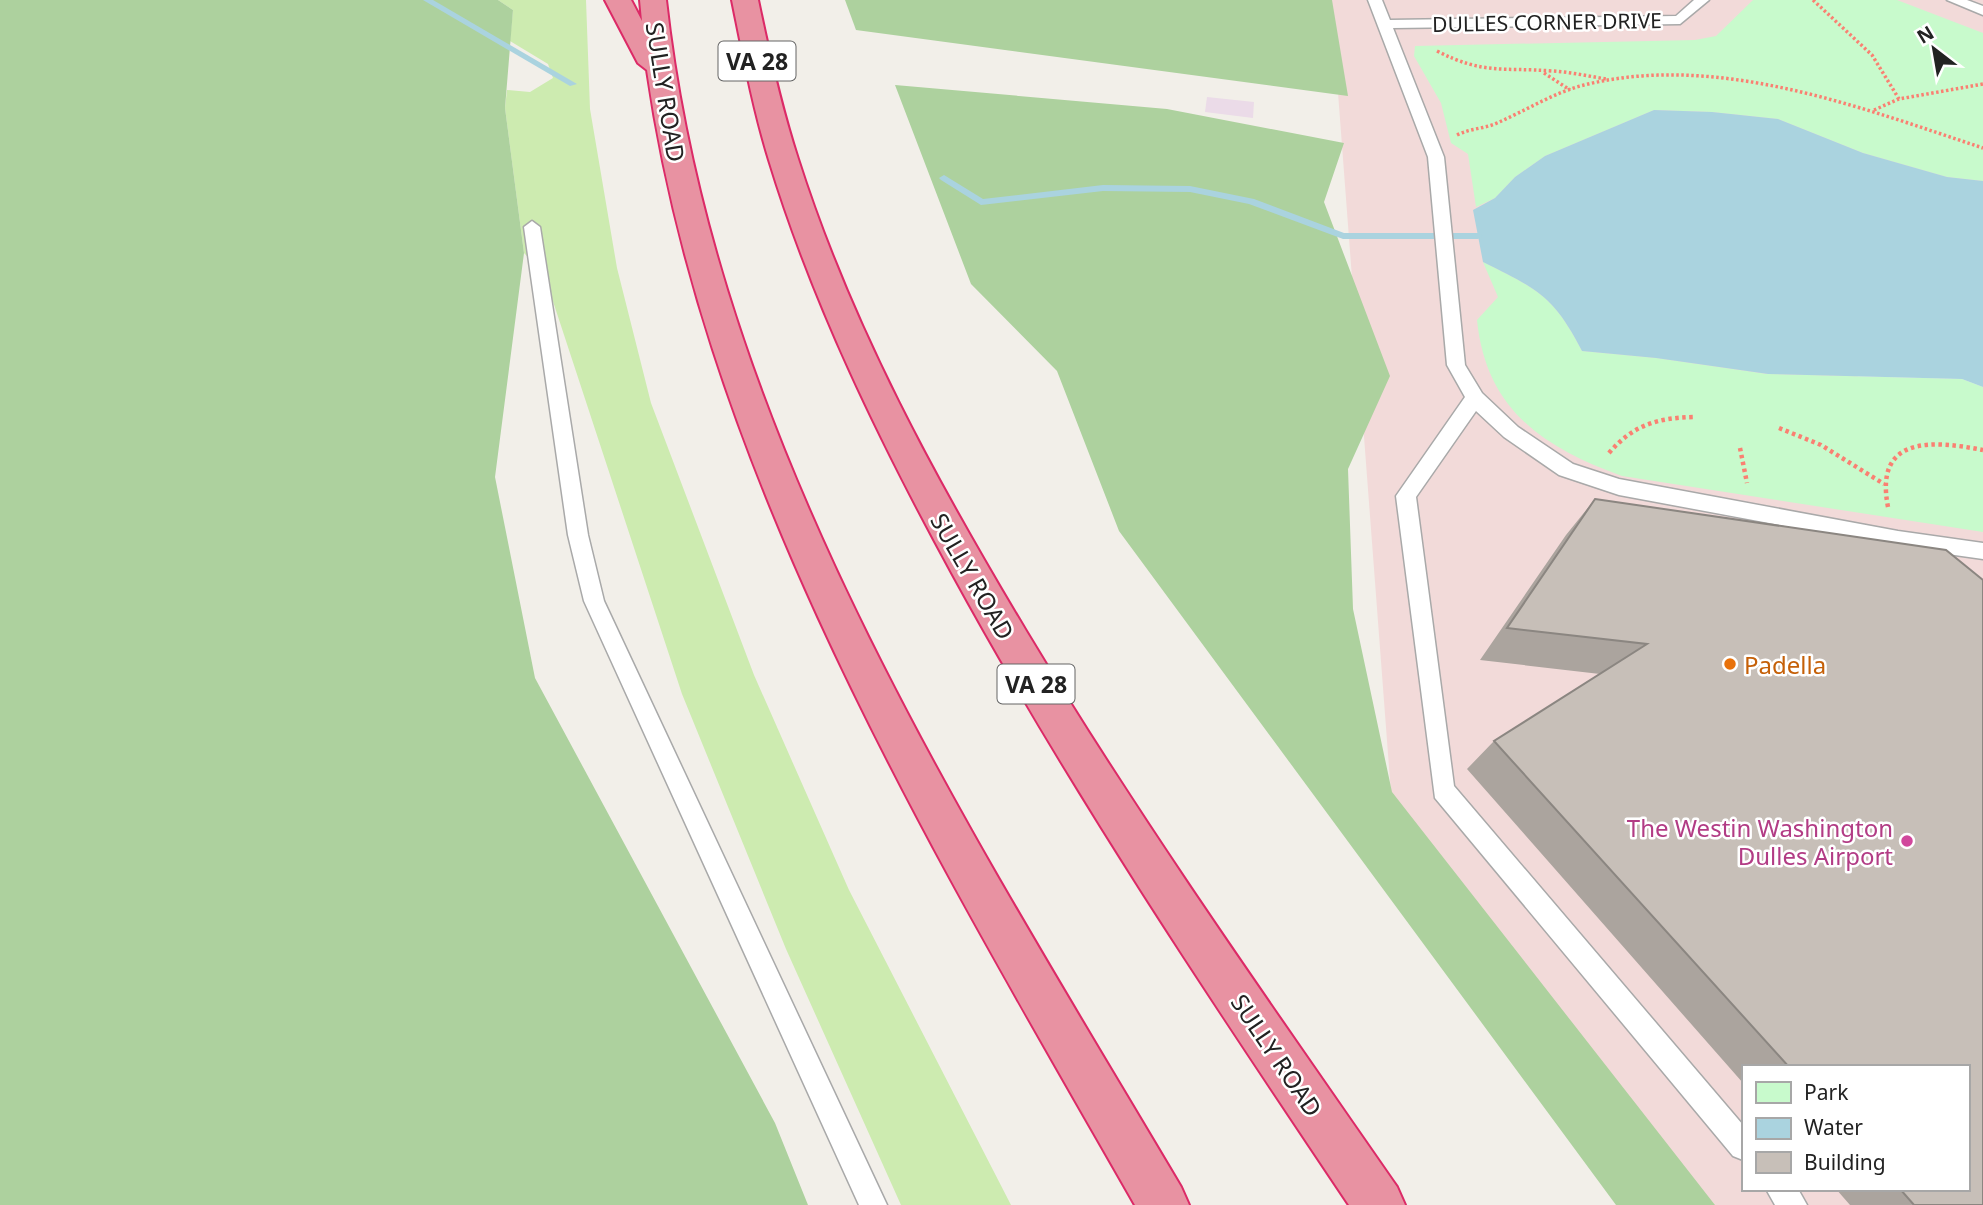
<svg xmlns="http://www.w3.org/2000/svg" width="1983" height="1205" font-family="'Noto Sans',sans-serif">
<rect width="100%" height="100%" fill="#f2efe9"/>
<path fill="#f2dad9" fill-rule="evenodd" d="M 1331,0 L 1983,0 L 1983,315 L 1705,240 L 1983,489 L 1983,1205 L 1704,1205 L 1393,820 ZM 1743,1067 L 1967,1067 L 1967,1189 L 1743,1189 Z"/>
<path fill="#ebdbe8" d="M 1207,97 L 1254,102 L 1253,118 L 1205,112 Z"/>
<path fill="#cdebb0" d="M 498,0 L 586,0 L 590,109 L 617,268 L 651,403 L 754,675 L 849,890 L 1011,1205 L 901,1205 L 786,949 L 682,694 L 544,274 L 524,253 L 505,108 L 507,90 L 530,92 L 553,78 L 548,64 L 510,41 L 513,10 Z"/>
<g fill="#add19e">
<path d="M 0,0 L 498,0 L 513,10 L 505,108 L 524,253 L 495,477 L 535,678 L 775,1123 L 808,1205 L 0,1205 Z"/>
<path d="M 845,0 L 1332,0 L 1348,96 L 856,30 Z"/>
<path d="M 895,85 L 1167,109 L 1344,143 L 1324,202 L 1390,376 L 1348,469 L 1353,609 L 1392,792 L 1715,1205 L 1616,1205 L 1119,531 L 1057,371 L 971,284 Z"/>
</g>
<g fill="#c8facc">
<path d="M 1753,0 L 1897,0 L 1983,33 L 1983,181 L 1947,177 L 1863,153 L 1778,119 L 1712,112 L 1654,110 L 1545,156 L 1515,177 L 1495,198 L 1476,207 L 1468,154 L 1451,143 L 1441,103 L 1414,56 L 1415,46 L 1695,40 L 1716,36 Z"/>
<path d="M 1483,262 C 1537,289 1553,295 1582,351 L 1656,358 L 1767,374 L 1962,379 L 1983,387 L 1983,532 L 1622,476 C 1544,448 1486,410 1477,320 L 1498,297 Z"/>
</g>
<path fill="#aad3df" d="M 1654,110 L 1712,112 L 1778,119 L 1863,153 L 1947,177 L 1983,181 L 1983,387 L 1962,379 L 1768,374 L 1656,358 L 1582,351 C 1553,295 1537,289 1483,262 L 1473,210 L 1495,198 L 1515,177 L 1545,156 Z"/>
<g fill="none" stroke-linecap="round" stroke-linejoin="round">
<g fill="#aad3df" fill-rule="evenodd">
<path d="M 423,0 L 433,0 L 577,84 L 570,86 Z"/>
<path d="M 944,175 L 983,199 L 1103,185 L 1190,186 L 1254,199 L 1344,233 L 1478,233 L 1483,236 L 1478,239 L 1343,239 L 1249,204 L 1190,192 L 1103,191 L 981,205 L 941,180 L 939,178 Z"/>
</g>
<defs>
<g id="service">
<path d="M 1368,0 L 1382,0 L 1390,20 L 1676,16 L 1694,0 L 1709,0 L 1680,24 L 1393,28 L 1444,157 L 1465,365 L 1482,393 L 1518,427 L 1573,464 L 1619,479 L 1898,531 L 1983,543 L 1983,559 L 1898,547 L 1619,495 L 1559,475 L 1504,437 L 1476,411 L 1416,497 L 1454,786 L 1743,1125 L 1743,1160 L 1733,1156 L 1435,798 L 1396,496 L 1465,397 L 1447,365 L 1428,157 Z"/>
<path d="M 1947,0 L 1967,0 L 1983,6 L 1983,15 Z"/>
<path d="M 532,221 L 540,227 L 588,535 L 604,601 L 887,1205 L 859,1205 L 584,601 L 568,535 L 524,227 Z"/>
<path d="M 1766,1189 L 1798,1189 L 1807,1205 L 1775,1205 Z"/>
</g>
<g id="motorway">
<path d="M 605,0 L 631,0 L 642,21 L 640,0 L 666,0 C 714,437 962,817 1181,1187 L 1189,1205 L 1135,1205 C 933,851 706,479 647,70 L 638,63 Z"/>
<path d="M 732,0 L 758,0 C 769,53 781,107 798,159 C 851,326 936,481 1026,631 C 1141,822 1270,1004 1397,1187 L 1405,1205 L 1349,1205 C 1210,998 1071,791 952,573 C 880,441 813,304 769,160 C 753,108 743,54 732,0 Z"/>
</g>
</defs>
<use href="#service" stroke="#a9a9a9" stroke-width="3"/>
<use href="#motorway" stroke="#dc2a67" stroke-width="4"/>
<g stroke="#fa8072" stroke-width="3.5" stroke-dasharray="2.5 2.5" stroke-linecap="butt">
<path d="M 1813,0 L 1872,55 L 1899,99"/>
<path d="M 1437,51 C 1484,75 1503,67 1552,71 C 1570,72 1588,76 1606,79"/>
<path d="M 1544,73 L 1570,90"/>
<path d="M 1874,110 L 1899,99 L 1983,84"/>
<path d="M 1457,135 C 1471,128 1484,129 1497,123 C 1525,111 1555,92 1584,85 C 1717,52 1859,107 1983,148"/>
</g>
<g stroke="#fa8072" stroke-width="4.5" stroke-dasharray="3.5 3.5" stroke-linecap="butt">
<path d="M 1779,428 L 1821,445 L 1884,484"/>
<path d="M 1740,448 L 1747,483"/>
<path d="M 1609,453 C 1633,425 1657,418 1693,417"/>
<path d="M 1888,507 C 1874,436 1931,440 1983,450"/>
</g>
<use href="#service" fill="#fff" fill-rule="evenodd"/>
<use href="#motorway" fill="#e892a2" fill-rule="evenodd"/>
</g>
<path fill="#aba49e" d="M 1595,499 L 1946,550 L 1983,580 L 1983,1205 L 1850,1205 L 1836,1189 L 1967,1189 L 1967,1067 L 1743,1067 L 1743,1083 L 1467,769 L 1494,741 L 1600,674 L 1480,660 L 1566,535 Z"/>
<path fill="#c7bfb8" stroke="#8b8681" stroke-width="2" d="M 1595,499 L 1946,550 L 1983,580 L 1983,1205 L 1914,1205 L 1900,1189 L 1967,1189 L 1967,1067 L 1789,1067 L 1494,741 L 1647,644 L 1507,628 Z"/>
<circle fill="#e8710a" stroke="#fff" stroke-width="2.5" cx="1730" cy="664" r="7"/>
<circle fill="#d1479c" stroke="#fff" stroke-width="2.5" cx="1907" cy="841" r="7"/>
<g text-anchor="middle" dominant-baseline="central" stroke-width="5" stroke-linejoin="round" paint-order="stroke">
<g font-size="21" fill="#222" stroke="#fff">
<text transform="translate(1547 22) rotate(-1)">DULLES CORNER DRIVE</text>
</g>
<g fill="#fff" stroke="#646464" stroke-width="2">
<rect x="718.5" y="41.5" width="77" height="39" rx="5"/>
<rect x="997.5" y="664.5" width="77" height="39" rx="5"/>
</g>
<g font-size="23" font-weight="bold" fill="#222">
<text x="757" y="61">VA 28</text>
<text x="1036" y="684">VA 28</text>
</g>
<g font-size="24" fill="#222" stroke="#fff">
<text transform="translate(666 92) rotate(81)">SULLY ROAD</text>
<text transform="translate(973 576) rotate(60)">SULLY ROAD</text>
<text transform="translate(1277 1055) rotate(56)">SULLY ROAD</text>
</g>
<g font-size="24" fill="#c56008" stroke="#fff" text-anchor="start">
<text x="1744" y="664">Padella</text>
</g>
<g font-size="24" fill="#b23c85" stroke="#fff" text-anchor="end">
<text x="1893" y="827">The Westin Washington<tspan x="1893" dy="28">Dulles Airport</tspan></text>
</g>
</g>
<rect x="1742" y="1065" width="228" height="126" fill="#ffffff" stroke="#a7a7a7" stroke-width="2"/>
<rect x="1756" y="1082" width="35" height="21" fill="#c8facc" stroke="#a7a7a7" stroke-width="2"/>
<text x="1804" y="1100" font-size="21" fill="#222222">Park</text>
<rect x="1756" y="1118" width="35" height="21" fill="#aad3df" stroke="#a7a7a7" stroke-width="2"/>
<text x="1804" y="1135" font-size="21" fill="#222222">Water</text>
<rect x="1756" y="1152" width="35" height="21" fill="#c7bfb8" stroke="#a7a7a7" stroke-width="2"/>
<text x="1804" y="1170" font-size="21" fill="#222222">Building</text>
<g transform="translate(1934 49) rotate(329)" stroke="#ffffff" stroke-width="5" paint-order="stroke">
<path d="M0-5L12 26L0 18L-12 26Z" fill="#222222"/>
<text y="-10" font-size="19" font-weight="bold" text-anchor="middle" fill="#222222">N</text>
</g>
</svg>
